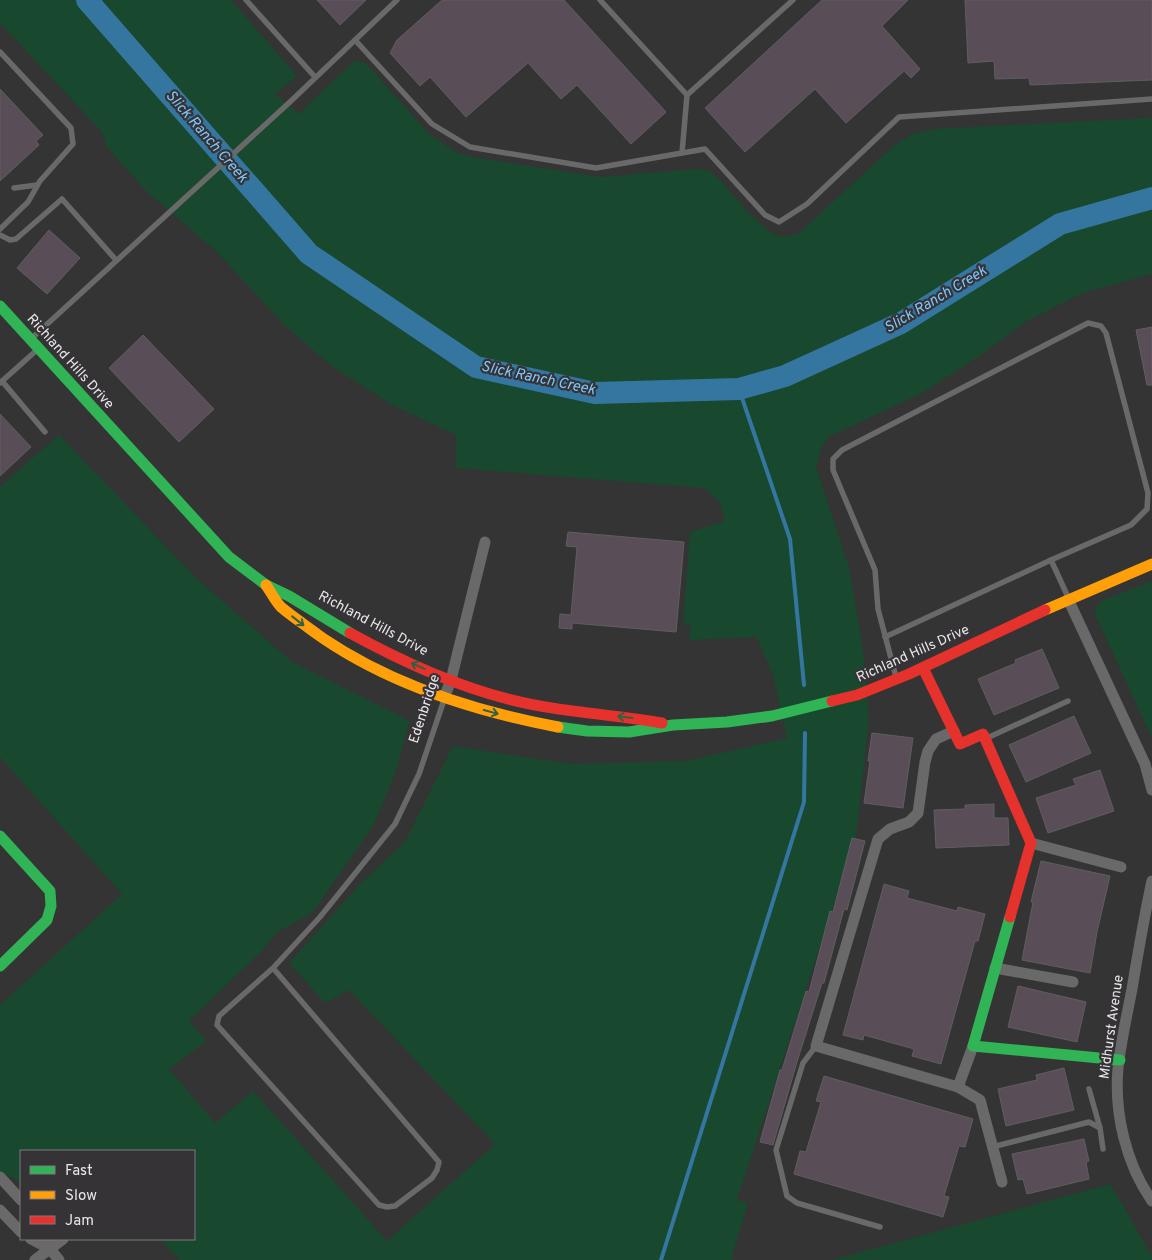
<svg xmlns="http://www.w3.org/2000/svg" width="1152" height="1260" font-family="Overpass,sans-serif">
<rect width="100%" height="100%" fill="#353435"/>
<g fill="#18482e">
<path d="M 0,0 L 231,0 L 297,76 L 275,94 L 299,114 L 354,61 L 363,62 L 373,71 L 428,133 L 456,152 L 477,158 L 601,177 L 695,169 L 708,171 L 717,177 C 730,190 761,230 776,235 C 784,238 792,235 799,233 L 896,144 L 913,134 L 933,129 L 1152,118 L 1152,274 L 1082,293 L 1025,322 L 984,353 L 922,393 L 828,437 L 821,449 L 816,467 L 850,571 L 863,651 L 869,718 L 856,836 L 737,1200 L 748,1203 L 731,1259 L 737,1260 L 180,1260 L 160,1239 L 194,1239 L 194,1151 L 21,1151 L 21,1185 L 11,1175 L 0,1185 L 0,1005 L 122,894 L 0,757 L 0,487 L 59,435 L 198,580 L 292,662 L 410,721 L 394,777 L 373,826 L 312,913 L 276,933 L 261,952 L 189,1021 L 206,1041 L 169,1069 L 215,1123 L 253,1091 L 387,1241 L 495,1144 L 349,990 L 325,1003 L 289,963 L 361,883 L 405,842 L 453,746 L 571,764 L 687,761 L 787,738 L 773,675 L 757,637 L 689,640 L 691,625 L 683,622 L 690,532 L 725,521 L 719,501 L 704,488 L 456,468 L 456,435 L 394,406 L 333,367 L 285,326 L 216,251 L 147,192 L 107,147 L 102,132 L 0,23 Z"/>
<path d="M 1152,581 L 1152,738 L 1094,612 L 1101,601 Z"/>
<path d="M 1110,1184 L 1127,1212 L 1152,1257 L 1152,1260 L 832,1260 Z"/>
</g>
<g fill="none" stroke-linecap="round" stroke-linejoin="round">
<g stroke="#3576a0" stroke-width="4">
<path d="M 739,389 L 790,539 L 804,685"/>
<path d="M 661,1260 L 804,802 L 805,733"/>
</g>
<path stroke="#3576a0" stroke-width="22" d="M 87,0 L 309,254 L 476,367 L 595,393 L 739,389 L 785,376 L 901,323 L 1060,224 L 1152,198"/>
</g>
<g fill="#594e58" stroke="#5f5e5f">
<path d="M 317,0 L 366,0 L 340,25 Z"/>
<path d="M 442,0 L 564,0 L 666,112 L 631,144 L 577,85 L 561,99 L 528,63 L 466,117 L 430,77 L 420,86 L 390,53 L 397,40 Z"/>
<path d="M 822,0 L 908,0 L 882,26 L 920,69 L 911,78 L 904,71 L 846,123 L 815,89 L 745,152 L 705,108 Z"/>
<path d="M 965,0 L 1152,0 L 1152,80 L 1030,85 L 1029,78 L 995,79 L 994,61 L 968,63 Z"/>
<path d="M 0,89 L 43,135 L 36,141 L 39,145 L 0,181 Z"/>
<path d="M 49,230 L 80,258 L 47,294 L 17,268 Z"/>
<path d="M 1152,327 L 1152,385 L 1147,385 L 1136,330 Z"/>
<path d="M 143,335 L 214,409 L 179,442 L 109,368 Z"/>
<path d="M 0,414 L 31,447 L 0,476 Z"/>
<path d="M 568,532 L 684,542 L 676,632 L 572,623 L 572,629 L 559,628 L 560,614 L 571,615 L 577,547 L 566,546 Z"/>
<path d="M 1042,649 L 1059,688 L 994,715 L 978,679 L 1016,663 L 1015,660 Z"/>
<path d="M 1074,716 L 1091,753 L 1026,782 L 1009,745 Z"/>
<path d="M 872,733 L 913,738 L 903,808 L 864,803 L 870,761 L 868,761 Z"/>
<path d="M 1100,770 L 1114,811 L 1048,833 L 1036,798 L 1076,785 L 1073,779 Z"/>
<path d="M 994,804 L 994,818 L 1008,818 L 1009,845 L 936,848 L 934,810 L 965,809 L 965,805 Z"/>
<path d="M 852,838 L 865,841 L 847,910 L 844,909 L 824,983 L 822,983 L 797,1062 L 773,1145 L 760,1142 L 780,1070 L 782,1070 L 806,991 L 809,992 L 830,911 L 833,912 Z"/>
<path d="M 1041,861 L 1110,876 L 1097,932 L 1090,973 L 1022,960 L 1033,902 L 1031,902 Z"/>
<path d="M 884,884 L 909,891 L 907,898 L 957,911 L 958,907 L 985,914 L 978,941 L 975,941 L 941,1064 L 912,1056 L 914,1049 L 864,1035 L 863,1040 L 843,1035 Z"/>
<path d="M 1018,986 L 1086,1002 L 1077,1042 L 1008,1027 Z"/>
<path d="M 1064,1068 L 1074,1110 L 1006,1126 L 998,1089 L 1037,1080 L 1036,1075 Z"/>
<path d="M 824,1076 L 973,1119 L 965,1147 L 959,1146 L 944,1196 L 949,1197 L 943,1217 L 794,1174 L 800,1151 L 806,1152 L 821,1102 L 816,1101 Z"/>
<path d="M 1084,1139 L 1089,1161 L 1086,1162 L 1089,1179 L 1027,1194 L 1023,1179 L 1018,1180 L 1012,1154 Z"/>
</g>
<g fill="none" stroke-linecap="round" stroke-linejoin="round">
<g stroke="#6a6969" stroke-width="5.5">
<path d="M 246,0 L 315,77"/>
<path d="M 600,0 L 687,95"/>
<path d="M 355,40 L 432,124 L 470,147 L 596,168 L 705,149 L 765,215 L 779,222 L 807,204 L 899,117 L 1152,99"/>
<path d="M 0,52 L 71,128 L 73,144 L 40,181 L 28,202 L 0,229"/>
<path d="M 682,153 L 687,95 L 793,0"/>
<path d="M 14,188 L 37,185"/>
<path d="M 0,235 L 10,240 L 16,239 L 62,199 L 116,260"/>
<path d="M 32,338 L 291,101 L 397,0"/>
<path d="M 2,381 L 45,432"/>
<path d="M 0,383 L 38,349"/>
<path d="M 885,637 L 1051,560"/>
<path d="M 896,677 L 878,609 L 875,570 L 833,470 L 833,459 L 842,450 L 1088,323 L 1101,326 L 1106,333 L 1148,493 L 1147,509 L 1131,525 L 1051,560 L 1068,597"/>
<path d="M 987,738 L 1068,701"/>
<path d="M 273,968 L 439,1162 L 437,1170 L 432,1178 L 395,1206 L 387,1207 L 379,1205 L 217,1025 L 219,1016 L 273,968 L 320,917 L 395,824 L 419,774 L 444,700"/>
<path d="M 816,1046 L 803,1063 L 776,1150 L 787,1196 L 797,1203 L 880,1227"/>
<path d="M 1089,1089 L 1100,1128"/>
<path d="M 992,1147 L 1089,1122 L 1100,1128 L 1103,1149"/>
</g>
<g stroke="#6a6969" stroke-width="11">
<path d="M 1068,599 L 1145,764 L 1152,790"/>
<path d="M 444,698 L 451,680 L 485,542"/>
<path d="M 954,731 L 936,739 L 928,751 L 925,762 L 918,813 L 909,822 L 890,829 L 878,839 L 816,1046 L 958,1087 L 973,1046"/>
<path d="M 1031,843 L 1121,867"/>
<path d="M 1152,881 C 1144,917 1138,953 1132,989 C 1127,1015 1121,1041 1118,1068 C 1114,1113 1126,1164 1152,1201"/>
<path d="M 995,968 L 1073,982"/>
<path d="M 958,1087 L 980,1100 L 1002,1182"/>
<path d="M 0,1177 L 21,1200"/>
<path d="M 0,1210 L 21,1232"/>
<path d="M 31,1239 L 50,1249"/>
<path d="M 46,1239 L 50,1249 L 59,1260"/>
<path d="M 35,1260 L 63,1239"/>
</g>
<g stroke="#30b455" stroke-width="11">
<path d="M 0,306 L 229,557 L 266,585 L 289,596 L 350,633"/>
<path d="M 558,727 L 587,731 L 629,732 L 673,725 L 727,722 L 772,716 L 832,701"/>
<path d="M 0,836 L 50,891 L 51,906 L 47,920 L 0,966"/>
<path d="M 1010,917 L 973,1046 L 1120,1060"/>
</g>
<g stroke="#ff9f0a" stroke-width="11">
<path d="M 266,585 C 271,592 275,601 281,607 C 288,613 295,618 302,623 C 375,680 468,710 558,727"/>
<path d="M 1045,610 L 1152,564"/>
</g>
<g stroke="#e5322d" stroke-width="11">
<path d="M 350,633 C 399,660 453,685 508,699 C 558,712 611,714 662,723"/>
<path d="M 923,668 L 960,744 L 983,734 L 1031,843 L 1010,917"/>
<path d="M 832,701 L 857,695 L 909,674 L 1045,610"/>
</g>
</g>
<defs><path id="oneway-shaft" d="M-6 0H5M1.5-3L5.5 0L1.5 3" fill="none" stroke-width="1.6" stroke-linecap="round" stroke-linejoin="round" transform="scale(1.25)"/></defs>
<g stroke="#346041">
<use href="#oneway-shaft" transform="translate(298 621) rotate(38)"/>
<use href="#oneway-shaft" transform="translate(418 666) rotate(-156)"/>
<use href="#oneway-shaft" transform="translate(491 712) rotate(15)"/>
<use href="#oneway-shaft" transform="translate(625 717) rotate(-173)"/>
</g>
<g text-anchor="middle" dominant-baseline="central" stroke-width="4.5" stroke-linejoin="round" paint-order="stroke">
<g font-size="14" fill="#e8e6e8" stroke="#363336">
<text transform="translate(70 362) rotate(48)">Richland Hills Drive</text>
<text transform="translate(373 624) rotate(28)">Richland Hills Drive</text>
<text transform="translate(913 654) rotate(-24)">Richland Hills Drive</text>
<text transform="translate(425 709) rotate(-72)">Edenbridge</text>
<text transform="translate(1112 1027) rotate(-82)">Midhurst Avenue</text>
</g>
<g font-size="15" font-style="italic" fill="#7ec8fd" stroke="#363336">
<text transform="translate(206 137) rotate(49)">Slick Ranch Creek</text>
<text transform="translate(936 300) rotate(-31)">Slick Ranch Creek</text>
<text transform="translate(538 379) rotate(12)">Slick Ranch Creek</text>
</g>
</g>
<rect x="20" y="1150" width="175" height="90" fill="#363336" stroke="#7d7b7d"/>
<rect x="30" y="1166" width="25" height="8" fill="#30b455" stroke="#7d7b7d"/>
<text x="65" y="1175" font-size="15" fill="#e8e6e8">Fast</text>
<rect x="30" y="1191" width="25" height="8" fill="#ff9f0a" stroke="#7d7b7d"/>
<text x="65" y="1200" font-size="15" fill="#e8e6e8">Slow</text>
<rect x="30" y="1216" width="25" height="8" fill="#e5322d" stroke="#7d7b7d"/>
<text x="65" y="1225" font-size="15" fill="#e8e6e8">Jam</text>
</svg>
